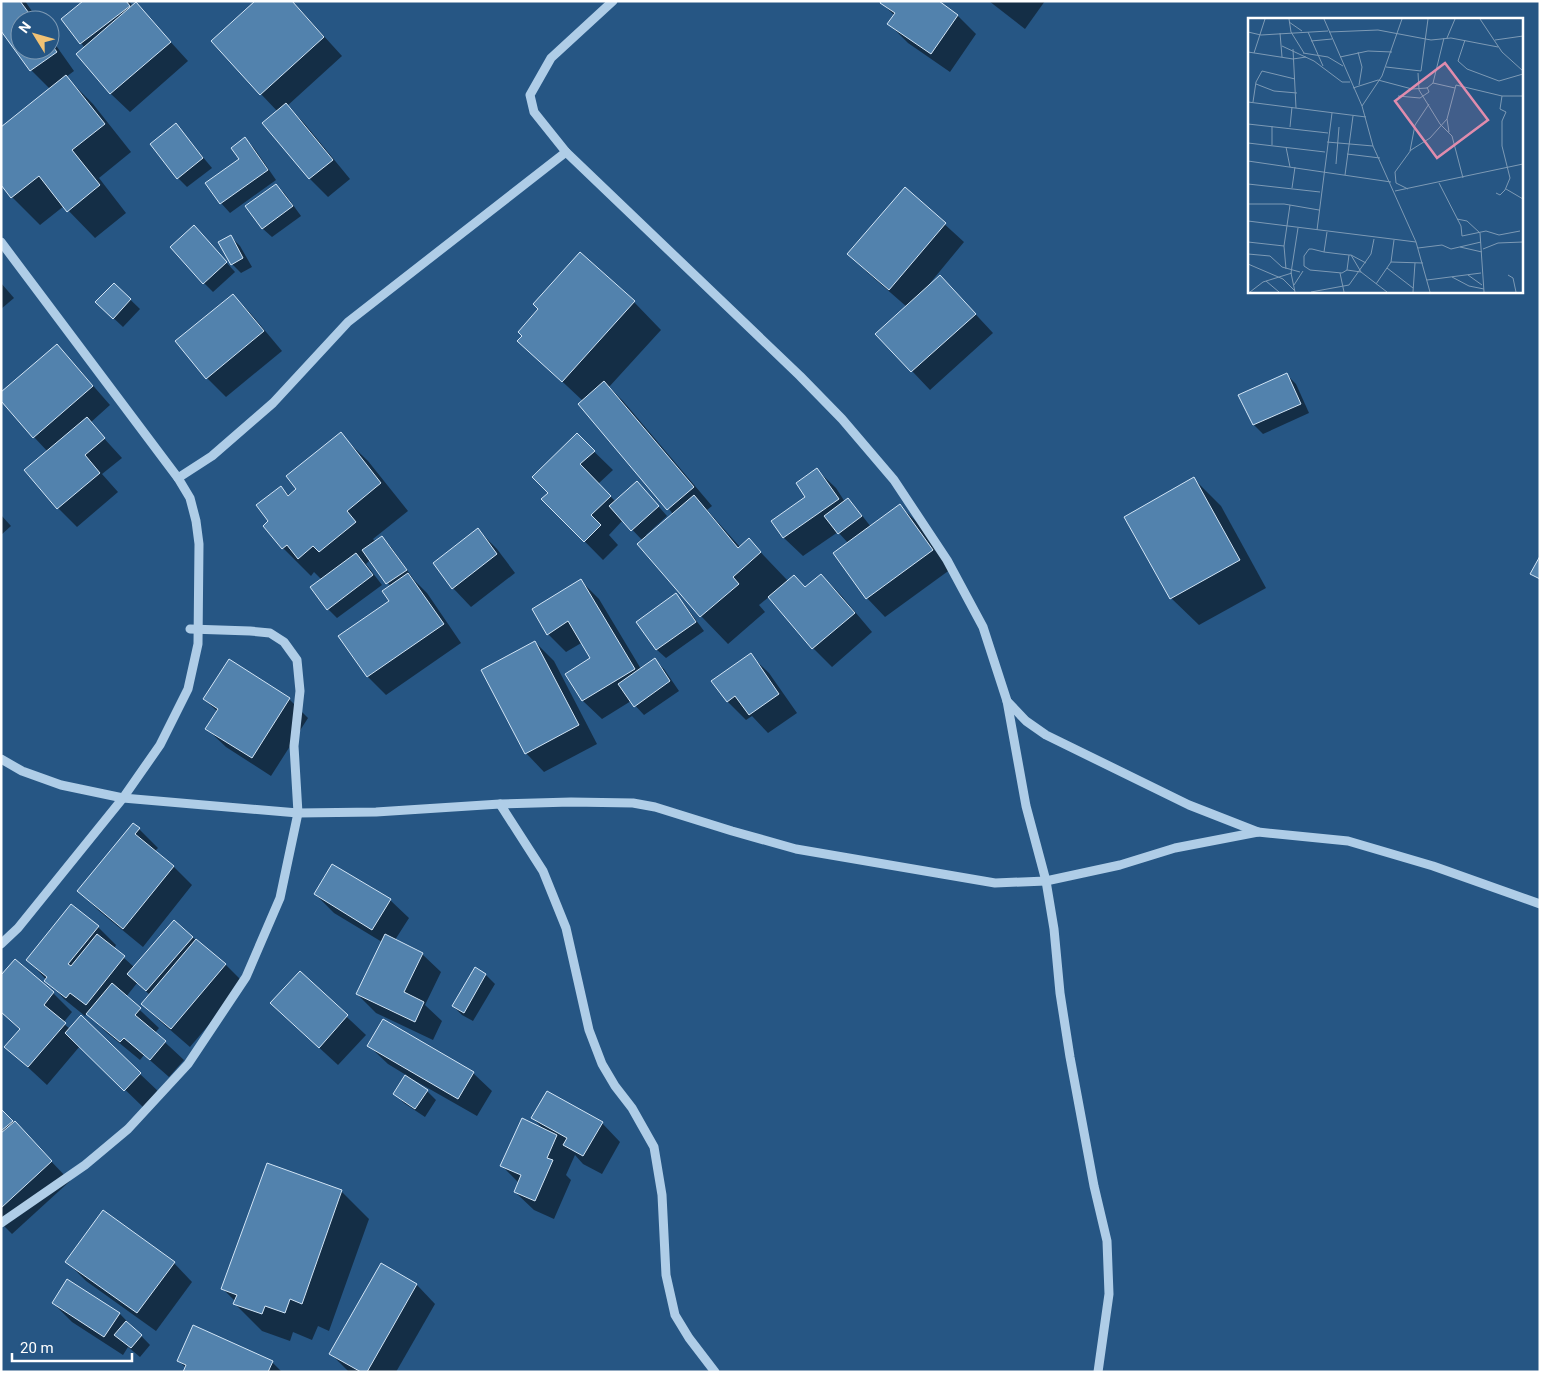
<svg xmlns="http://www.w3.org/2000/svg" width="1541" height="1373" font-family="Roboto,sans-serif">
<rect width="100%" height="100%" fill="#265684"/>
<g fill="#0007">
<path d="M 1,1 L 25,1 L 38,20 L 20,20 L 20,50 L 50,50 L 50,37 L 74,71 L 66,77 L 93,104 L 131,152 L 99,178 L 126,213 L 95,238 L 64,206 L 40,225 L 12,197 L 1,183 L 50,89 L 31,70 L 1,28 Z"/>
<path d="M 85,1 L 129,1 L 133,7 L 136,4 L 188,61 L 130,112 L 111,94 L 78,55 L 85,48 L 81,43 Z"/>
<path d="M 257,1 L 292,1 L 342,56 L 287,106 L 304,123 L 350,179 L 328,197 L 310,179 L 264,123 L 278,112 L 261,94 Z"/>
<path d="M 989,1 L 1045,1 L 1025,29 Z"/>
<path d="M 881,2 L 958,16 L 976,34 L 950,72 L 908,43 L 889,24 L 895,16 Z"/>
<path d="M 176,125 L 212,168 L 187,187 L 178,178 Z"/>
<path d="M 245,139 L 254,148 L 276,180 L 230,213 L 221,203 L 241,159 Z"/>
<path d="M 276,185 L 285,194 L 301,216 L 272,237 L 262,228 Z"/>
<path d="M 906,189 L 964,242 L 926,288 L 927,289 L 940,276 L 993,333 L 930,390 L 877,334 L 907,307 L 868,273 L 849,254 Z"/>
<path d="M 203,236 L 235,272 L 213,292 L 204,283 Z"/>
<path d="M 230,236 L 240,246 L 252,267 L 241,273 L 232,264 Z"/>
<path d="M 1,283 L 14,298 L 1,309 Z"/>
<path d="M 114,284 L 140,309 L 123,327 L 106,311 Z"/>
<path d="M 233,295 L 251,314 L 282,351 L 226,397 L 207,378 L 176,341 Z"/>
<path d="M 634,302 L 661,330 L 609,387 L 623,401 L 712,506 L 707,510 L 740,547 L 749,540 L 788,581 L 806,588 L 821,575 L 840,594 L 872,632 L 832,667 L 813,648 L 769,597 L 759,605 L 765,612 L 728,644 L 701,616 L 643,541 L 623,520 L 609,535 L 618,545 L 603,560 L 543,499 L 549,493 L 577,435 L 613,470 L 598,484 L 616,502 L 646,492 L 667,516 L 646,535 L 648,537 L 673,514 L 583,401 L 519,341 Z"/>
<path d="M 57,346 L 75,365 L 110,405 L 90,423 L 122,458 L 102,474 L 118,492 L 77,527 L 58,508 L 26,470 L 48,452 L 34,437 Z"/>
<path d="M 1287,375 L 1296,384 L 1309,413 L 1263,434 L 1254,425 L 1240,395 Z"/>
<path d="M 340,434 L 368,461 L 408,511 L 373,539 L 376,542 L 382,537 L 391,547 L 414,580 L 427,593 L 461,643 L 386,695 L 368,677 L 340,636 L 390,601 L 391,587 L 370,560 L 366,564 L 382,585 L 337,618 L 328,609 L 322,580 L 314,572 L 311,576 L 283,548 L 265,526 L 270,521 L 281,488 L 290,496 L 298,489 Z"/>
<path d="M 817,470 L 836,488 L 845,502 L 848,500 L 857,509 L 871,527 L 900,506 L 919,524 L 951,569 L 885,617 L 867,598 L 848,543 L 838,532 L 803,556 L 784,538 L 772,521 L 806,497 Z"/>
<path d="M 1194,479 L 1221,506 L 1266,588 L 1199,625 L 1171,598 Z"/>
<path d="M 1,515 L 11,526 L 1,535 Z"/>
<path d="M 478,530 L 497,549 L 515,573 L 471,607 L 453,588 Z"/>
<path d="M 581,581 L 599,599 L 641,669 L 655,660 L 664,669 L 679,691 L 644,715 L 631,701 L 602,719 L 583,701 L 567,674 L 592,658 L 583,642 L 566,652 L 548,634 Z"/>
<path d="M 675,595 L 684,604 L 704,631 L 666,658 L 656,649 Z"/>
<path d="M 535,642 L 554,661 L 597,744 L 544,772 L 526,753 Z"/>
<path d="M 750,655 L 769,673 L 797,713 L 768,733 L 752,716 L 746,720 L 728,702 L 713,681 Z"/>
<path d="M 204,699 L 289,699 L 308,718 L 271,776 L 226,747 L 207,729 L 218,712 Z"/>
<path d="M 139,829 L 158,848 L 155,851 L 174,867 L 192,885 L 143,947 L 98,910 L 79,891 Z"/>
<path d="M 315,894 L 390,900 L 409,918 L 395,940 L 422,954 L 441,972 L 425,1005 L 442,1021 L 433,1040 L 376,1013 L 357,994 L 382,942 L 334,913 Z"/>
<path d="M 174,922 L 226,965 L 244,983 L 190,1047 L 161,1022 L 143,1004 L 150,995 L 137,983 L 126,997 L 159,1028 L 155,1033 L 184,1060 L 169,1077 L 144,1055 L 140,1060 L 106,1032 L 87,1013 L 85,1016 L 64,999 L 28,960 L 98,927 L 116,945 L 114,949 L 134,967 Z"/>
<path d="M 15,960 L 53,993 L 72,1012 L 63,1023 L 70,1029 L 140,1074 L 159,1092 L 144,1108 L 80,1046 L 47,1085 L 6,1047 L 21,1030 L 1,1012 L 1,976 Z"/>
<path d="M 475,968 L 486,975 L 495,984 L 473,1021 L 462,1015 L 453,1006 Z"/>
<path d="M 300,973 L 366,1035 L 338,1065 L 290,1021 Z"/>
<path d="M 369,1046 L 473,1073 L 492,1091 L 477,1116 L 412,1079 L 411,1081 L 427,1091 L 436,1100 L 425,1117 L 404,1103 L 395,1094 L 406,1075 L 388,1064 Z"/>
<path d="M 1,1109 L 70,1181 L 12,1234 L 1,1223 Z"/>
<path d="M 533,1118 L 602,1123 L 620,1142 L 602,1174 L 583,1164 L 575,1155 L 566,1175 L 571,1180 L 554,1219 L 534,1210 L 515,1192 L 519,1183 L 502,1166 L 545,1131 Z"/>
<path d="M 267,1165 L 342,1192 L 369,1219 L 329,1331 L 318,1326 L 312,1340 L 293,1332 L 290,1341 L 262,1331 L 235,1304 L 236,1302 L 223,1289 Z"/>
<path d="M 67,1262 L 174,1263 L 192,1282 L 156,1331 L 86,1281 Z"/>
<path d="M 381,1265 L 417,1285 L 435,1304 L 396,1372 L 349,1372 L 330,1353 Z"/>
<path d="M 53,1303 L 120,1314 L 150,1345 L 140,1357 L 128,1347 L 123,1355 L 72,1322 Z"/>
<path d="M 179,1361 L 272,1362 L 282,1372 L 184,1372 L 186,1368 Z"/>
</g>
<g fill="#5282ad" stroke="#d2e5f6">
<path d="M 1,1 L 20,1 L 34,20 L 20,20 L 20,50 L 50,50 L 50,43 L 57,52 L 30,71 L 1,31 Z"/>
<path d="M 83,1 L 126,1 L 130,6 L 80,44 L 61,19 Z"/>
<path d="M 255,1 L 292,1 L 324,37 L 260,95 L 211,41 Z"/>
<path d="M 881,1 L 939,1 L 958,15 L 931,54 L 887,24 L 895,13 L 880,3 Z"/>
<path d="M 136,2 L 171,42 L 110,94 L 76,54 Z"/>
<path d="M 66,75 L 105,124 L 72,150 L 100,185 L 67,212 L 39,176 L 11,198 L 1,185 L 1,127 Z"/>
<path d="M 286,103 L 333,160 L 309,179 L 262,123 Z"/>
<path d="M 176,123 L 203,158 L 177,179 L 150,144 Z"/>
<path d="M 245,137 L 268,170 L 220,204 L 205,183 L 239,159 L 231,148 Z"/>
<path d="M 276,184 L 293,206 L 262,229 L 245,206 Z"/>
<path d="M 905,187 L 946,223 L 889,290 L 847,254 Z"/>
<path d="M 194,225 L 227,262 L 203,284 L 170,247 Z"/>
<path d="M 231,235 L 243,258 L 231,265 L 218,242 Z"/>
<path d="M 580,252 L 635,301 L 562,382 L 517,341 L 522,336 L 518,332 L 538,309 L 533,304 Z"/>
<path d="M 940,275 L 976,314 L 911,372 L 875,334 Z"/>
<path d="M 114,283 L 131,299 L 113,319 L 95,302 Z"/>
<path d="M 233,294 L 264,331 L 206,379 L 175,341 Z"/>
<path d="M 57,344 L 93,386 L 33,438 L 1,401 L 1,392 Z"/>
<path d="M 1287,373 L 1301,404 L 1253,425 L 1238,395 Z"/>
<path d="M 604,381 L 694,487 L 667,510 L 578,404 Z"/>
<path d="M 87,417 L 105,438 L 85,455 L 100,473 L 57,509 L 24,470 Z"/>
<path d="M 341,432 L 381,483 L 347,511 L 356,522 L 319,552 L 313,546 L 298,559 L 287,545 L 282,549 L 263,526 L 268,521 L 256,505 L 281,486 L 288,496 L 296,489 L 286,476 Z"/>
<path d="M 577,433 L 595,451 L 580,464 L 611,496 L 591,515 L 601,525 L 584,542 L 541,499 L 548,493 L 532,477 Z"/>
<path d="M 817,468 L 839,499 L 783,538 L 771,521 L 805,497 L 796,483 Z"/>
<path d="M 1194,477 L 1240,560 L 1170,599 L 1124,517 Z"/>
<path d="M 637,481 L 659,506 L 631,531 L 609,506 Z"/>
<path d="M 694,495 L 738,548 L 749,538 L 761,552 L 733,577 L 739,584 L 700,617 L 637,544 Z"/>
<path d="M 848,498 L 862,516 L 838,534 L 824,516 Z"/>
<path d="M 900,504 L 933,550 L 866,599 L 833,553 Z"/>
<path d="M 478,528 L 497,554 L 452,589 L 433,563 Z"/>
<path d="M 382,536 L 407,570 L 386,584 L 362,550 Z"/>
<path d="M 356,553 L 373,575 L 327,610 L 310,587 Z"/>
<path d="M 1540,556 L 1540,579 L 1530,574 Z"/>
<path d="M 408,573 L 444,624 L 367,677 L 338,636 L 389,601 L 382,591 Z"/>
<path d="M 821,574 L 855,613 L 812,649 L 768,597 L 794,575 L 805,587 Z"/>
<path d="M 581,579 L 635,669 L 582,701 L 565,674 L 590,658 L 568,621 L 547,635 L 532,609 Z"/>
<path d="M 676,593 L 696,622 L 656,650 L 636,622 Z"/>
<path d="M 535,641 L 579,725 L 525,754 L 481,670 Z"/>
<path d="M 751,653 L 779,694 L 749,715 L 735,696 L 727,702 L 711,681 Z"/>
<path d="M 655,658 L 670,681 L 634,707 L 618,684 Z"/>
<path d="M 229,659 L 290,698 L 252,758 L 205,729 L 218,709 L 203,699 Z"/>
<path d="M 133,823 L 140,828 L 135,834 L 174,866 L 123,929 L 77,891 Z"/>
<path d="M 332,864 L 391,899 L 372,930 L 314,894 Z"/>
<path d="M 71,904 L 99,926 L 68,964 L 71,966 L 97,934 L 125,956 L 86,1005 L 70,993 L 66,998 L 44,981 L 47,977 L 26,960 Z"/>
<path d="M 174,920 L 193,937 L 146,991 L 127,974 Z"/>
<path d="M 385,934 L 423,953 L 404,992 L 424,1002 L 415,1022 L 356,994 Z"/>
<path d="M 196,939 L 226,964 L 171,1029 L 141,1004 Z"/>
<path d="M 15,959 L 54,992 L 44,1005 L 66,1023 L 28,1067 L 4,1047 L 20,1029 L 1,1012 L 1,975 Z"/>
<path d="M 475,967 L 486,974 L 464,1013 L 452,1006 Z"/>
<path d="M 300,971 L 348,1015 L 319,1048 L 270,1003 Z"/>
<path d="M 112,983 L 141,1008 L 135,1015 L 166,1041 L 150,1060 L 124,1038 L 120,1042 L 86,1014 Z"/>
<path d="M 81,1015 L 141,1073 L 124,1091 L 65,1033 Z"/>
<path d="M 383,1019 L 474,1072 L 458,1099 L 367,1046 Z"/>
<path d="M 405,1075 L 428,1090 L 415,1109 L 393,1094 Z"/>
<path d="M 547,1091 L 603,1122 L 583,1156 L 563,1145 L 567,1138 L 531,1118 Z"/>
<path d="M 1,1109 L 13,1121 L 1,1131 Z"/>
<path d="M 522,1118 L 557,1135 L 547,1158 L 553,1160 L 535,1201 L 514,1192 L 521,1175 L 500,1166 Z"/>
<path d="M 15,1121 L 52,1161 L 1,1208 L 1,1133 Z"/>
<path d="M 267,1163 L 342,1190 L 302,1304 L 290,1299 L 285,1313 L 265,1306 L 262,1314 L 233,1304 L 237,1295 L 221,1289 Z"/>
<path d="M 103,1210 L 175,1262 L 137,1313 L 65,1262 Z"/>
<path d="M 381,1263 L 417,1284 L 367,1372 L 361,1372 L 329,1354 Z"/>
<path d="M 67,1279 L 120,1313 L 104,1337 L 52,1303 Z"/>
<path d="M 126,1321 L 142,1335 L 131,1348 L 114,1335 Z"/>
<path d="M 193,1325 L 273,1361 L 268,1372 L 183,1372 L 186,1365 L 177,1361 Z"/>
</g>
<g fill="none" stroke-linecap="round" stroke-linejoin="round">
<g stroke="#afcde7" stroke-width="9">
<path d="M 613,1 L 551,58 L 530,95 L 534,112 L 566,152 L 800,376 L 842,419 L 894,480 L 947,560 L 983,627 L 1007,701 L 1026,721 L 1046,735 L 1189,805 L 1258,832"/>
<path d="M 1,242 L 178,478 L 190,498 L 196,521 L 199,544 L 198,644 L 188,689 L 160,745 L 123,798 L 18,928 L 1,944"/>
<path d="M 178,478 L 212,456 L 273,403 L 348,322 L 566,152"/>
<path d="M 1007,701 L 1026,806 L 1046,881 L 1054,929 L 1060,993 L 1070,1057 L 1094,1186 L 1107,1241 L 1109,1294 L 1098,1372"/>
<path d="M 1,759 L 22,771 L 61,785 L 123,798 L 298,813 L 376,812 L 500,804 L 571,802 L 633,803 L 655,807 L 732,831 L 796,849 L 995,883 L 1046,881 L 1120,865 L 1175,848 L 1258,832 L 1348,841 L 1433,866 L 1540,904"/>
<path d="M 500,804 L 543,871 L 566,928 L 589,1030 L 602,1064 L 615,1086 L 632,1108 L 654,1147 L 662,1195 L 666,1275 L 675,1315 L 689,1338 L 715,1372"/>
<path d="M 1,1223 L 85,1165 L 128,1129 L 188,1064 L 246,977 L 280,898 L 298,813 L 294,746 L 300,691 L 297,660 L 284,642 L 270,633 L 250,631 L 190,629"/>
</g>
</g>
<g transform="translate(1248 18)">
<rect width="275" height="275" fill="#265684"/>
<path fill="none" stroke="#7d9ab5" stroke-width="1" d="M 41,1 L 43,14 L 56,35M 76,1 L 114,88 L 125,128 L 168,224 L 182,274M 232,1 L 254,34 L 275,53M 41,4 L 54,13M 0,14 L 13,17 L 80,13M 60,14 L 75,48M 81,14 L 130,12 L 183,22 L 203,20 L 250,29M 32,15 L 34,39M 199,20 L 207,1M 217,22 L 210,43 L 219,51 L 251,63 L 275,56M 247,22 L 275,18M 63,23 L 84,21M 34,28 L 66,43 L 94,64 L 102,64M 45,31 L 48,90M 0,34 L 45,41 L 58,39M 110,34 L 114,49 L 111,67M 6,35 L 17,1M 55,35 L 80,39 L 95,48M 92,39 L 120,33 L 144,34M 138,49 L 173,53 L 180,1M 170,55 L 171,72 L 192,106 L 204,118 L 215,160M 185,65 L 207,70M 8,66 L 26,73 L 49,75M 105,70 L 130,62 L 164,71 L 179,70 L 185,65 L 196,20M 150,78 L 172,80 L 181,74 L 179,69M 0,84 L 118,99M 5,84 L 8,64 L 14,53 L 47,61M 114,88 L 134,58 L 154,1M 0,106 L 80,115M 42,109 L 44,89M 201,114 L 199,101 L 208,67 L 254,78 L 275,78M 79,124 L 125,128M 0,125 L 77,134M 24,127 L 24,108M 38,129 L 42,149M 162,133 L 167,107 L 181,86M 99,136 L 132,140M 0,143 L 143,164M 88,146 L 91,109M 97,157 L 105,98M 191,165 L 213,208 L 214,218 L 238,213 L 251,217 L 272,213M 0,166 L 72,174M 44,170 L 47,149M 160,171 L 148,165 L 147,154 L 163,132 L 182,120 L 199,101M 258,171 L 275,181M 147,173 L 275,146M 248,175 L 252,177 L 257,172 L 262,160 L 254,128 L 254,103 L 258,94 L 252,91 L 254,78M 0,186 L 36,186 L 71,192M 209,201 L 219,203 L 232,215 L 236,274M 0,203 L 168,224M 69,212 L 84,95M 0,224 L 36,228 L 42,187M 36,228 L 38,251M 212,229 L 234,234M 170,230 L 194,227 L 203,231 L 233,224M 235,231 L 250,225 L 275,224M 76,234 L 79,214M 0,236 L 22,238 L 34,249 L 52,254M 101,237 L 99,252 L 94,255 L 62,252 L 56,248 L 56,238 L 61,231 L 64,231 L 76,234 L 92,236 L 101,237 L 103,237 L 118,245M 103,237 L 113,254M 143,244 L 175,245M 0,246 L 35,261 L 47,273M 139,250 L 165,270M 99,252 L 113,254 L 139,274M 92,255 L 96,274M 220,257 L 234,267M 260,257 L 265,260 L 268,274M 204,259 L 221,268 L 236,271M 179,262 L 233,255M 18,263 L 31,274M 128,266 L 143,244 L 146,222M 46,267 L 55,253M 2,274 L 15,264 L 44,255M 47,274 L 43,255 L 50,210M 63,274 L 101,267 L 123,236 L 126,221M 165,274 L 167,245"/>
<path fill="#e08cad" fill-opacity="0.15" stroke="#e08cad" stroke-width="2.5" d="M 197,45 L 240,102 L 189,140 L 147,83 Z"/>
<rect width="275" height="275" fill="none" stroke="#fff" stroke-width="2.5"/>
</g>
<rect width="1541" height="1373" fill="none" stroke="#ffffff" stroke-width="5"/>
<g transform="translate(35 35) rotate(307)"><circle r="24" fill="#265684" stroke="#7d9ab5"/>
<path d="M0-4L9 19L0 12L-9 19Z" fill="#f1c274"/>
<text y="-8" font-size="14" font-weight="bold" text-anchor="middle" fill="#ffffff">N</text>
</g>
<path d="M12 1353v8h120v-8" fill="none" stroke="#ffffff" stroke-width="2.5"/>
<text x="20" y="1353" font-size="15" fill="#ffffff" stroke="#265684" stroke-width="4" paint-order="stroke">20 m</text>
</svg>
